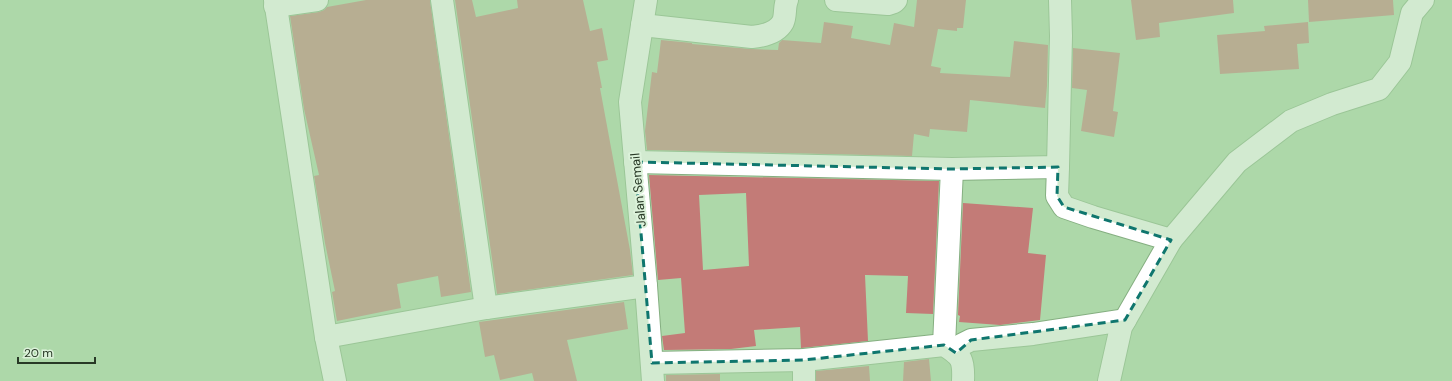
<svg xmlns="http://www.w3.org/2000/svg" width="1452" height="381" font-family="'DM Sans',sans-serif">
<rect width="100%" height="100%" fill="#add8a9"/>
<g fill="#c37b77" fill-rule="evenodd">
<path d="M 366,0 L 430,0 L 471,292 L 441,297 L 438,276 L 397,284 L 401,308 L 337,321 L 332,292 L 335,291 L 325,243 L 314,176 L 319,175 L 304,109 L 290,16 L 319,12 L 324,10 L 327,7 Z"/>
<path d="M 455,0 L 472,0 L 476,17 L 518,8 L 517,0 L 583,0 L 590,31 L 602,28 L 608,60 L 597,62 L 602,88 L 600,88 L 630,250 L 633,275 L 497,294 Z"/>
<path d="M 917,0 L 966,0 L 963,28 L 957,28 L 957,31 L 938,29 L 931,66 L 941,68 L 940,73 L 1010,77 L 1014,41 L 1048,45 L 1047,86 L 1045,108 L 970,100 L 967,132 L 930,129 L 929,137 L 914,134 L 912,156 L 647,150 L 645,131 L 652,72 L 657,73 L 661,40 L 692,43 L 692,44 L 751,49 L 778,50 L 779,43 L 782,40 L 821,43 L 824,22 L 853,26 L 851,38 L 890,45 L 894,23 L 914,27 Z"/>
<path d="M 1131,0 L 1233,0 L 1234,13 L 1159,23 L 1160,37 L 1136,40 Z"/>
<path d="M 1308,0 L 1393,0 L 1394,15 L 1309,22 Z"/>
<path d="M 1308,22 L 1309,43 L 1297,44 L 1299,69 L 1220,74 L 1217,35 L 1265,31 L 1264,26 Z"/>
<path d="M 1073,48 L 1120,53 L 1113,111 L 1118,112 L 1114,137 L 1081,131 L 1087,90 L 1072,88 Z"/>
<path d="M 649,175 L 939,181 L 933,314 L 906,313 L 908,276 L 865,275 L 868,341 L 801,348 L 800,327 L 754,330 L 756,346 L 731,349 L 664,350 L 662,336 L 685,333 L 681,278 L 658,280 ZM 746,193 L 749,266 L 703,270 L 699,195 Z"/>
<path d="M 963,203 L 1033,208 L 1028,253 L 1046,255 L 1040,320 L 1000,325 L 959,322 L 960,316 L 958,315 Z"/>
<path d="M 624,302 L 628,329 L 567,340 L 577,381 L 534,381 L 532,373 L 500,380 L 494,355 L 485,357 L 479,322 Z"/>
<path d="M 929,359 L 931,381 L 903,381 L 904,362 Z"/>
<path d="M 869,366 L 870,381 L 816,381 L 816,371 Z"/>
<path d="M 720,374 L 720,381 L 666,381 L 666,375 Z"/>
</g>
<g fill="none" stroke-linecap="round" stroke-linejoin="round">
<defs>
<g id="minor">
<path d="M 275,0 L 326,337 L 335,381"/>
<path d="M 442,0 L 486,308"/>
<path d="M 646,0 L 630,102 L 646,286 L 653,381"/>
<path d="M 836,0 L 888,4 L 894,2 L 896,0"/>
<path d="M 275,6 L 317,0"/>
<path d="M 642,25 L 752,37 C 763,36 777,33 783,22 C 786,15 784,7 787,0"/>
<path d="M 635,162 L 952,169 L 1058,167 L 1061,36 L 1060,0"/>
<path d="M 1058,167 L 1057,196 L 1064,207 L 1093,217 L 1171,240"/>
<path d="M 326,337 L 486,308 L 646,286"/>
<path d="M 944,345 L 952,169"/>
<path d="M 956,353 L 961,345 L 971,340 L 1033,334 L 1125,320"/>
<path d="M 804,360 L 804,381"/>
<path d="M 652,363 L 804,360 L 944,345 C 962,356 964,360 963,381"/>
<path d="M 1109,381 L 1121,327 L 1171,240 L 1237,162 L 1291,121 L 1332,104 L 1379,89 L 1400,62 L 1412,13 L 1423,0"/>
</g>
</defs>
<use href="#minor" stroke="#85af81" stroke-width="24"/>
<use href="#minor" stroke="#fff" stroke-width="22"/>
</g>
<path d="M0 0H1452V381H0ZM 635,162 L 952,169 L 1058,167 L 1057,196 L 1064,207 L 1171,240 L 1125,320 L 971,340 L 956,353 L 944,345 L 804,360 L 652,363 Z" fill="#add8a9" fill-opacity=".55" fill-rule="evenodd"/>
<path fill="none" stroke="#0f766e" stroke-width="3" stroke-dasharray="8 5" stroke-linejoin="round" d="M 635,162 L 952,169 L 1058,167 L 1057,196 L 1064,207 L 1171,240 L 1125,320 L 971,340 L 956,353 L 944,345 L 804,360 L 652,363 Z"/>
<g text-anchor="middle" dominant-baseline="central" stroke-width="4" stroke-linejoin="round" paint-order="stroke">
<g font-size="13" fill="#283926" stroke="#dcf2da">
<text transform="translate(638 190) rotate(-95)">Jalan Semail</text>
</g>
</g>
<path d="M18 357v6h77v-6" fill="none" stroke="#283926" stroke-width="2"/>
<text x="24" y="357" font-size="12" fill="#283926" stroke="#dcf2da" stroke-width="3" paint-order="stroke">20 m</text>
</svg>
